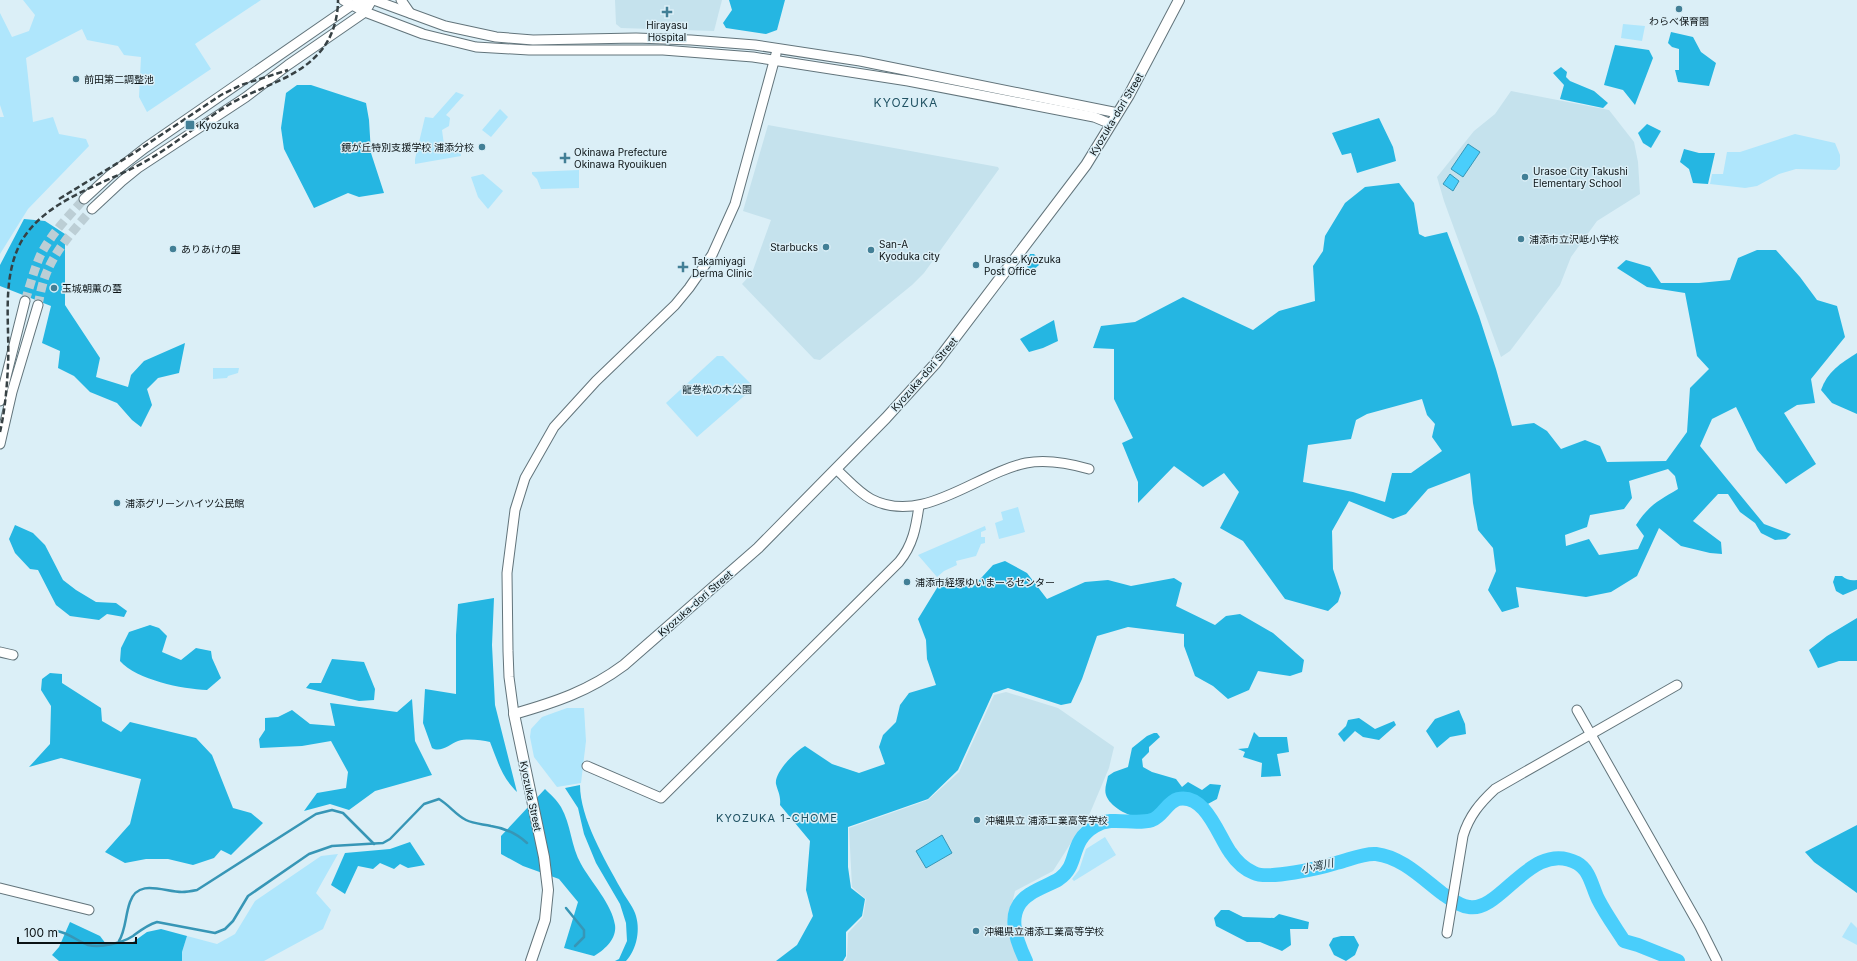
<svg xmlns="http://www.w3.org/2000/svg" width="1857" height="961" font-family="Inter,'Noto Sans JP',sans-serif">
<rect width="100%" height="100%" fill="#dbeff7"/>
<g fill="#c5e2ed">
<path d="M 615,0 L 722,0 L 714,31 L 621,28 L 616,24 Z"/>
<path d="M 1511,91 L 1609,110 L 1634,142 L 1638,162 L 1640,194 L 1597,221 L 1571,257 L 1560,285 L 1510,351 L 1501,357 L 1444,201 L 1437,177 L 1474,131 L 1495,114 Z"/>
<path d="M 768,125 L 998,167 L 999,169 L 924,273 L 912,285 L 820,360 L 814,359 L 742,284 L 752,273 L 771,220 L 743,211 Z"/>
<path d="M 1006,692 L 1058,708 L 1114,747 L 1109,768 L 1090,813 L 1053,871 L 1015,891 L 1006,929 L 1019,961 L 845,961 L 847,957 L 848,933 L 863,917 L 866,899 L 852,887 L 849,828 L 928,800 L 959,772 L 994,695 Z"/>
</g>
<g fill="#afe6fc">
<path d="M 23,0 L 261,0 L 195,44 L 211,69 L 147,112 L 139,97 L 141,57 L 124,55 L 118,46 L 87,40 L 82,29 L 26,58 L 33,122 L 53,117 L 59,134 L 86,139 L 89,146 L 28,209 L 0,254 L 0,117 L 4,117 L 0,105 L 0,13 L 12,37 L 29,31 L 35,15 Z"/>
<path d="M 1623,24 L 1645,26 L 1642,41 L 1621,38 Z"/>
<path d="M 456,92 L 464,95 L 446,115 L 450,118 L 449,126 L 442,130 L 444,145 L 459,144 L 461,156 L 415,164 L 415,159 L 425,117 L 433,118 Z"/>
<path d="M 500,109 L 508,117 L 491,137 L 482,130 Z"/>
<path d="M 1795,134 L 1835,143 L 1840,155 L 1840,166 L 1836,170 L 1796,169 L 1779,174 L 1757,186 L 1745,188 L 1710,184 L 1712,174 L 1723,174 L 1727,152 L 1740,152 Z"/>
<path d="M 579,170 L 579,188 L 541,189 L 537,179 L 532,174 L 532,172 Z"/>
<path d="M 483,174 L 503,191 L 488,209 L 478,197 L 471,177 Z"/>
<path d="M 717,356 L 723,356 L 752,385 L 751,390 L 697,437 L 666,403 Z"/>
<path d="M 213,368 L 239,368 L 238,373 L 228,376 L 227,378 L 213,379 Z"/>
<path d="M 1018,507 L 1025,532 L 999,539 L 995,523 L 1003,520 L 1001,512 Z"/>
<path d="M 985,526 L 986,530 L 981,532 L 981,537 L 985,537 L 985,543 L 981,544 L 976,556 L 956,561 L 957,565 L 944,571 L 937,577 L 918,555 Z"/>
<path d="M 567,708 L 584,708 L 586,741 L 581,783 L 557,787 L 534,757 L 530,737 L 531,729 L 542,717 Z"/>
<path d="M 1105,837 L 1116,855 L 1074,881 L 1072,879 L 1079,870 L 1086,849 Z"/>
<path d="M 338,854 L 316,893 L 331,910 L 323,929 L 264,961 L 182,961 L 182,952 L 187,936 L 217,944 L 235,934 L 255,901 L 321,856 Z"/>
<path d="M 1851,922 L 1857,928 L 1857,945 L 1842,937 Z"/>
</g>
<g fill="#25b6e2" fill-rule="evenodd">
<path d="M 729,0 L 785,0 L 777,30 L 766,34 L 726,28 L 723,23 L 732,10 Z"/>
<path d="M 1671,32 L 1693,37 L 1701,52 L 1716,63 L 1709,86 L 1678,82 L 1675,70 L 1679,70 L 1679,49 L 1672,47 L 1668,43 Z"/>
<path d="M 1615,45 L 1649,50 L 1653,58 L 1635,105 L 1623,90 L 1604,85 Z"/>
<path d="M 1561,67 L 1567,72 L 1566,77 L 1570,81 L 1594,91 L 1608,103 L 1603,108 L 1560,99 L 1564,85 L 1553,73 Z"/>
<path d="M 297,85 L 311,85 L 366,103 L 369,120 L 371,153 L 384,193 L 359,197 L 348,193 L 314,208 L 284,149 L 281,128 L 286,93 Z"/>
<path d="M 1379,118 L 1393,147 L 1396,161 L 1357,173 L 1351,153 L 1342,155 L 1332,133 Z"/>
<path d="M 1647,124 L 1661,131 L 1651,148 L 1643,143 L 1638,133 Z"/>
<path d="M 1684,149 L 1699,153 L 1715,153 L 1708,184 L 1693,183 L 1689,169 L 1680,162 Z"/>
<path d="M 1399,183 L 1414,203 L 1419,234 L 1425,237 L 1447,232 L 1479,316 L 1496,369 L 1512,426 L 1534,423 L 1547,431 L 1561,449 L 1585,440 L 1600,446 L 1607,462 L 1666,461 L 1687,432 L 1690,388 L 1709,369 L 1697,356 L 1685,293 L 1647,287 L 1617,268 L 1626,260 L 1650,267 L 1661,283 L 1699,283 L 1730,280 L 1738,258 L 1757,250 L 1776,250 L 1800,277 L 1817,300 L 1837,306 L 1845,337 L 1811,379 L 1815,403 L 1797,405 L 1784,413 L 1816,464 L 1786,484 L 1757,450 L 1736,407 L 1712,419 L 1700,446 L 1764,524 L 1791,534 L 1786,539 L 1775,540 L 1761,533 L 1755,523 L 1740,512 L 1728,494 L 1718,494 L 1693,521 L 1721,542 L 1722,554 L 1710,553 L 1681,546 L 1659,528 L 1637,576 L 1611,592 L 1586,597 L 1516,587 L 1519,607 L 1502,612 L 1488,590 L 1496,571 L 1493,548 L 1478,530 L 1473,503 L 1470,473 L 1428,489 L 1406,514 L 1393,519 L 1349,501 L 1332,531 L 1333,569 L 1341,593 L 1338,602 L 1328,611 L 1285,599 L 1243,541 L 1220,528 L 1239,492 L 1224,473 L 1203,487 L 1174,466 L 1138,503 L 1138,482 L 1122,443 L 1133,438 L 1114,399 L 1114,349 L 1093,348 L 1101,326 L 1135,322 L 1183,297 L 1253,330 L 1279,311 L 1315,301 L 1313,266 L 1323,251 L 1325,236 L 1345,203 L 1365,187 ZM 1422,399 L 1427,415 L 1435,424 L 1432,437 L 1442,451 L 1411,473 L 1392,473 L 1385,502 L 1353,492 L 1303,482 L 1308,445 L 1351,439 L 1356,420 L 1367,414 ZM 1668,469 L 1675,476 L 1678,489 C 1658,501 1649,505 1636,525 L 1644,536 L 1638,549 L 1599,555 L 1589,539 L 1566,546 L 1565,535 L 1587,527 L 1590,515 L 1624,509 L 1632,498 L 1629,481 Z"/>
<path d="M 24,219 L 45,221 L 65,234 L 65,305 L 100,358 L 96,377 L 128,387 L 131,375 L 144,361 L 185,343 L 179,373 L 158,378 L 147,389 L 152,405 L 141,427 L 132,420 L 117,403 L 90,392 L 74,376 L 58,368 L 60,351 L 42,343 L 51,306 L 0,286 L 0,265 Z"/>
<path d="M 1030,254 L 1034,254 L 1040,260 L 1039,265 L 1032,271 L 1027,267 L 1027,262 Z"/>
<path d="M 1054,320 L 1058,341 L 1043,348 L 1029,352 L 1020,339 Z"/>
<path d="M 1857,353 L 1857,414 L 1832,403 L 1821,390 C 1827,372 1841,363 1857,353 Z"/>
<path d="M 15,525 L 33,533 L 45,545 L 63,580 L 76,590 L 96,602 L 116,603 L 127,611 L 124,617 L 107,614 L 99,620 L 70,616 L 56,605 L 38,570 L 30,569 L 15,553 L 9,539 Z"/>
<path d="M 1005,561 L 1027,573 L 1047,599 L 1085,582 L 1108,580 L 1131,586 L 1174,578 L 1182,583 L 1176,606 L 1215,625 L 1226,616 L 1240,614 L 1273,633 L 1304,660 L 1302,672 L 1290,676 L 1258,671 L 1249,690 L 1228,699 L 1213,686 L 1195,676 L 1184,646 L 1184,634 L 1128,627 L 1097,636 L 1082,679 L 1071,703 L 1061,705 L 1008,688 L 993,693 L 958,770 L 928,799 L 848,827 L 848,867 L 851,888 L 865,899 L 862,916 L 846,932 L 846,956 L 843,961 L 776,961 L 797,945 L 813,916 L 806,890 L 810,841 L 780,805 C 781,796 778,792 776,784 C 774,772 796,751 805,746 L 832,764 L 859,773 L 885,764 L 879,747 L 883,735 L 896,722 L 900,705 L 909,693 L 936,685 L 927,659 L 926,640 L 918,619 L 940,583 L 954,580 L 972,588 L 993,565 Z"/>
<path d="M 1835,576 L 1842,576 C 1847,580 1851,581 1857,580 L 1857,589 L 1843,595 L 1836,591 L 1833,582 Z"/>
<path d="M 494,598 L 492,645 L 495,705 L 517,792 C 502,778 497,760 490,742 C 481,740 467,738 458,741 C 450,744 441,753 432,748 L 423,723 L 425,689 L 456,694 L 456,635 L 458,604 Z"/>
<path d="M 1857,618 L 1857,661 L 1839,661 L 1818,668 L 1809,650 L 1827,636 Z"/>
<path d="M 150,625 L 159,628 L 167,636 L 162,652 L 181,660 L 196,648 L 211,651 L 212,658 L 221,678 L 207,690 C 182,689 137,680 120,661 L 121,648 L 129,632 Z"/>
<path d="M 332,659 L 364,662 L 375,689 L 374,700 L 359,701 L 306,688 L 310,683 L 321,683 Z"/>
<path d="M 50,673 L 62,674 L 62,683 L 101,708 L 102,721 L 121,732 L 130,722 L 196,738 L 212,755 L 233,808 L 251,813 L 263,823 L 231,855 L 221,850 L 214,858 L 193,865 L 168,859 L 146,859 L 125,863 L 105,852 L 130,824 L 141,779 L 61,758 L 29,767 L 50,744 L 51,706 L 41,690 L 42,679 Z"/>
<path d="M 412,699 L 415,741 L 432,775 L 375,791 L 349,810 L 330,804 L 304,811 L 317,793 L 346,788 L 348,772 L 331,741 L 302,746 L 260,748 L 259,739 L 265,730 L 265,718 L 278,717 L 292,710 L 310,724 L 335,726 L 330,703 L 397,712 Z"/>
<path d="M 1459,710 L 1465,724 L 1466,734 L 1450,737 L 1437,748 L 1426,731 L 1435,719 Z"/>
<path d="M 1359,718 L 1375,729 L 1394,721 L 1396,725 L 1379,740 L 1363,737 L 1355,731 L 1344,742 L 1338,734 L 1346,726 L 1348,720 Z"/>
<path d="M 1254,732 L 1259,737 L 1287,737 L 1289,752 L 1277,754 L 1281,776 L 1261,777 L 1262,763 L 1243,757 L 1245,752 L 1238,749 L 1248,748 Z"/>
<path d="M 1154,733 L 1157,733 L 1160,737 L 1149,747 L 1149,752 L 1142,759 L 1143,767 L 1152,772 L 1176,779 L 1182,787 L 1188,782 L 1202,790 L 1210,784 L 1221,785 L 1217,799 L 1206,805 L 1196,797 L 1175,795 C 1166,803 1158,812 1148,816 C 1135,821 1110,808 1106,795 C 1104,789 1107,782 1108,776 L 1114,772 L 1128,767 L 1132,748 L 1147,736 Z"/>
<path d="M 580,785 C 580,818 605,860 621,889 C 625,897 632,905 635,913 C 641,929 637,949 626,961 L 615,961 L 619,959 L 627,941 L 626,923 L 620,904 L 596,863 L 584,834 L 578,808 L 565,788 Z"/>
<path d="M 545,789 C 550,794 557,800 561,807 C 571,824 571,847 581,864 C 591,882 612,904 615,925 C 617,939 604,950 594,956 L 564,948 L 578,902 L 559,879 L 523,866 L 501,854 L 501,836 Z"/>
<path d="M 1857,825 L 1857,893 L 1814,862 L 1805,852 Z"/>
<path d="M 410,842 L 425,865 L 408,868 L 400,864 L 394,869 L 380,863 L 373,869 L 358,866 L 345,894 L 331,885 L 345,853 L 390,849 Z"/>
<path d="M 1221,910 L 1229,910 L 1243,917 L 1274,918 L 1279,914 L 1309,922 L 1308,929 L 1290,929 L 1291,945 L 1282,951 L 1260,942 L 1247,942 L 1216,926 L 1214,918 Z"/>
<path d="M 70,922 L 100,936 L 106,944 L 133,942 L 147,932 L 161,929 L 187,936 L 182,952 L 182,961 L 59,961 L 52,955 L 59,947 Z"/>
<path d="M 1341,936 L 1354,936 L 1359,945 L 1355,955 L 1346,961 L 1334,955 L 1329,945 L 1333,938 Z"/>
</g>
<g fill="#49cefb" stroke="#3796b6">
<path d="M 1468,144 L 1480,152 L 1463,177 L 1451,169 Z"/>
<path d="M 1450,174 L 1459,181 L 1453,191 L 1443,184 Z"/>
<path d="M 942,835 L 952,853 L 926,868 L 916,851 Z"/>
</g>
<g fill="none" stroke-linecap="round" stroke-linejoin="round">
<g stroke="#3796b6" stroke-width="2.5">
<path d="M 566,908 L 584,930 L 584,937 L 575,946"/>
<path d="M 57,931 C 69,933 77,941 88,945 C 101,948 122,943 133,936 C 141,930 147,925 157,922 L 215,933 L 225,929 L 233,921 L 248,896 L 309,854 L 332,846 L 383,843 L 390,839 L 424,804 L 439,799 C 449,805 456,815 466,820 C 474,824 483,824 491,826 C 505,828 517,834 527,843"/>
<path d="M 119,941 C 126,929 125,916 130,902 C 138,878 164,892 182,892 C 187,892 192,891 197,890 L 316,814 L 332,810 L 343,813 L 374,844"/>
</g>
<path stroke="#49cefb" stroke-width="14" d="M 1026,961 C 1016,940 1004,910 1030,894 C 1039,888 1051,884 1059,879 C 1080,865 1068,842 1095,826 C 1113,815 1133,826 1152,820 C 1163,816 1167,802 1178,799 C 1205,793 1218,835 1230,852 C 1236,861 1244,869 1254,873 C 1268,880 1320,868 1336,863 C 1349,860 1363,853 1376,854 C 1402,857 1423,879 1443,894 C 1451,899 1459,906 1469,907 C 1501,913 1531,839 1577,863 C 1590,870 1592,887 1598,899 C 1605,913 1615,927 1624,941 L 1638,945 L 1678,961"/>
<g stroke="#bcced5" stroke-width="9" stroke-dasharray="9 4.5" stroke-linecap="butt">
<path d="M 25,301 C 30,286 34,270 40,256 C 51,234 68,217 84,199"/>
<path d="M 38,305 C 40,295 42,284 46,274 C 56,249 74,230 92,209"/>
</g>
<defs>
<g id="tertiary">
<path d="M 343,0 L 365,12 L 423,34 L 476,47 L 529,50 L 663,50 L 753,57 L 908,81 L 1094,117 L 1111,124"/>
<path d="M 374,0 L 445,26 L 496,37 L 533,40 L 636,38 L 691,40 L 755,45 L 860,61 L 1118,113"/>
<path d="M 401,0 L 410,13"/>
<path d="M 84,199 L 109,176 L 145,148 L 352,5 L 370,0"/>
<path d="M 92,209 L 122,181 L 138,168 L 246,97 L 288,65 L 365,12 L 372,0"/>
<path d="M 0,401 L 25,301"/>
<path d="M 0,444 L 12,392 L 38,305"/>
<path d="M 836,469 C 847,479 858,492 871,499 C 923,526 975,474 1026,463 C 1047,459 1068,463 1089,469"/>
<path d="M 0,652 L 13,655"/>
<path d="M 1577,710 L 1700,927 L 1717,961"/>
<path d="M 514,714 L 509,677 L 508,651 L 507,573 L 515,510 L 525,478 L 554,427 L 596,381 L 675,305 L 689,288 L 712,255 L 735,204 L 776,54"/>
<path d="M 587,766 L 661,798 L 899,562 C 913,545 916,527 919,506"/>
<path d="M 0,888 L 89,910"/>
<path d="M 1447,933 L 1463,836 C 1469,816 1480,803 1495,789 L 1677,685"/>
</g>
<path id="secondary" d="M 531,961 L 545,920 L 548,890 L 544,857 L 514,714 C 556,702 589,691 624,665 L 758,548 L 886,418 L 935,364 L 1086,165 L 1129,95 L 1179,0"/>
</defs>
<use href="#tertiary" stroke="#62747b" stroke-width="11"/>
<use href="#secondary" stroke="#62747b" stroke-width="12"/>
<use href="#tertiary" stroke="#fff" stroke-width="9"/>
<use href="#secondary" stroke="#fff" stroke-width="10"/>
<g stroke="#374144" stroke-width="2.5" stroke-dasharray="6 3" stroke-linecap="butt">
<path d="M 59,199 L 134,153 L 221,95 L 241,85 L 288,70"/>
<path d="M 0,432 C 5,410 7,387 8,365 C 10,326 1,279 21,242 C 43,203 95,187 133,168 C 168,151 197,124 230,104 C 259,87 296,79 319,53 C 332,39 338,19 338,0"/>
</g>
</g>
<g fill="#427f96" stroke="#dbeff7" stroke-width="1.5">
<circle cx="1679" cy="9" r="4"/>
<path d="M665 6h4v4h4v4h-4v4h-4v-4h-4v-4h4z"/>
<circle cx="76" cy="79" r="4"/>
<rect x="185" y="120" width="10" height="10" rx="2"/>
<circle cx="482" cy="147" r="4"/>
<path d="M563 152h4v4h4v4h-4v4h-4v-4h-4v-4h4z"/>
<circle cx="1525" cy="177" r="4"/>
<circle cx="1521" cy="239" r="4"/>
<circle cx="826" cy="247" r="4"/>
<circle cx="173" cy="249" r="4"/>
<circle cx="871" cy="250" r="4"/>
<circle cx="976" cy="265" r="4"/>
<path d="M681 261h4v4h4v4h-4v4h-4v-4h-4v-4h4z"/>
<circle cx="54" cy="288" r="4"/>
<circle cx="117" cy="503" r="4"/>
<circle cx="907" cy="582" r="4"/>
<circle cx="977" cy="820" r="4"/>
<circle cx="976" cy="931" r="4"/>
</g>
<g text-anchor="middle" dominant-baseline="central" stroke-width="3" stroke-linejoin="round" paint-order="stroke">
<g font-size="10" fill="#0c1315" stroke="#dbeff7" text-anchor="start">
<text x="1679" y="21" text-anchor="middle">わらべ保育園</text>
<text x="667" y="25" text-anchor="middle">Hirayasu<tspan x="667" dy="12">Hospital</tspan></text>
<text x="84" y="79">前田第二調整池</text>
<text x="199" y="125">Kyozuka</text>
<text x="474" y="147" text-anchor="end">鏡が丘特別支援学校 浦添分校</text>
<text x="574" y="152">Okinawa Prefecture<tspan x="574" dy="12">Okinawa Ryouikuen</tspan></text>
<text x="1533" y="171">Urasoe City Takushi<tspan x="1533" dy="12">Elementary School</tspan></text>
<text x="1529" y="239">浦添市立沢岻小学校</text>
<text x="879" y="244">San-A<tspan x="879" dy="12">Kyoduka city</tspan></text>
<text x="818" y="247" text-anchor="end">Starbucks</text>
<text x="181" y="249">ありあけの里</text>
<text x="984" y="259">Urasoe Kyozuka<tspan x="984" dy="12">Post Office</tspan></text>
<text x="692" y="261">Takamiyagi<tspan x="692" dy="12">Derma Clinic</tspan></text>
<text x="62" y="288">玉城朝薫の墓</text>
<text x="125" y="503">浦添グリーンハイツ公民館</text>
<text x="915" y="582">浦添市経塚ゆいまーるセンター</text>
<text x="985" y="820">沖縄県立 浦添工業高等学校</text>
<text x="984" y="931">沖縄県立浦添工業高等学校</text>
</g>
<g font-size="10" fill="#0c1315" stroke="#dbeff7">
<text transform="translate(1116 114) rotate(-59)">Kyozuka-dori Street</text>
<text transform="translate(924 374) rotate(-49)">Kyozuka-dori Street</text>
<text transform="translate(695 603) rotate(-41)">Kyozuka-dori Street</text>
<text transform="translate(531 796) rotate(78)">Kyozuka Street</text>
</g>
<g font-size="10" fill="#172d35" stroke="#dbeff7">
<text x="717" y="389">龍巻松の木公園</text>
</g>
<g font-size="11" letter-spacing="1" fill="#205263" stroke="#dbeff7">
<text x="777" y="818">KYOZUKA 1-CHOME</text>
</g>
<g font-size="11" font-style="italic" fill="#182d36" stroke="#dbeff7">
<text transform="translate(1317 866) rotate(-12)">小湾川</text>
</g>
<g font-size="12" letter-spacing="1" fill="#205263" stroke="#dbeff7">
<text x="906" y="102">KYOZUKA</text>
</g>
</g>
<path d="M18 937v6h118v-6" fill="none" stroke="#0c1315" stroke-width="2"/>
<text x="24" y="937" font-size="12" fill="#0c1315" stroke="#dbeff7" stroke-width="3" paint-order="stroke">100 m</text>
</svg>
